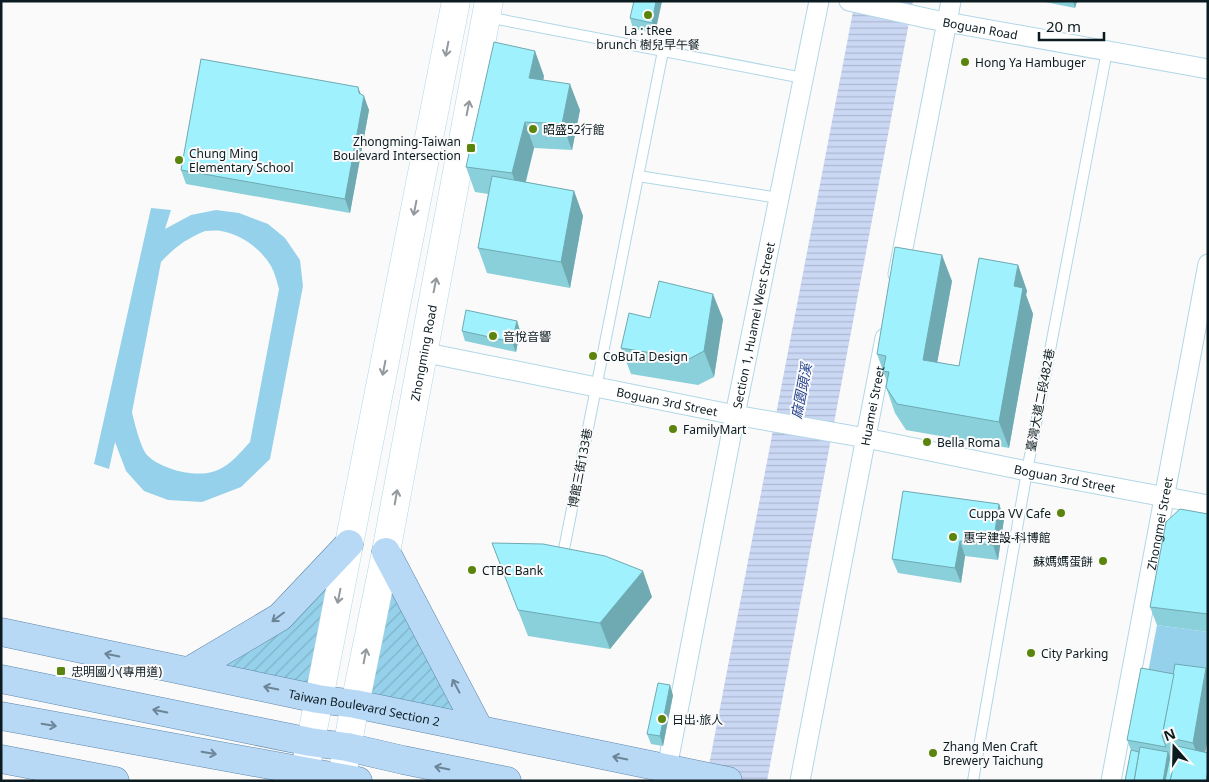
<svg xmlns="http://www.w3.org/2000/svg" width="1209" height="782" font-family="'Noto Sans','Noto Sans TC',sans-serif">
<defs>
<pattern id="garden-furrows" width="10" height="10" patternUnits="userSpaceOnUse" patternTransform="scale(1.25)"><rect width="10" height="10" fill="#95d1ea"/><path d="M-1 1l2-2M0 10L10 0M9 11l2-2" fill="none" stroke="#7fb3c8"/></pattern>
<pattern id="water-rules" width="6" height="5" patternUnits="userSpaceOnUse" patternTransform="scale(1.25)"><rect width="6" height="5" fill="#cbd8f4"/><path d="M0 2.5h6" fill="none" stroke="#adb9d1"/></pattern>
</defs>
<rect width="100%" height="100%" fill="#fafafa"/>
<g fill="#95d1ea" fill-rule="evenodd">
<path d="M 151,208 L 171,210 L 165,229 L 191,215 L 216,210 L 239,213 L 268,224 L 285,238 L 300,260 L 303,286 L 270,459 L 241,487 L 202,502 L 168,500 L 144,491 L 126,471 L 115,442 L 109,469 L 94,464 ZM 205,231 C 210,231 216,230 221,231 C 241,234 261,249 271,266 C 275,273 277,282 279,289 L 250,442 C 240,453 231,464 218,470 C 198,479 163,470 148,456 C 141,450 134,421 132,412 L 161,262 C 175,247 186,239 205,231 Z"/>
<path d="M 1157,625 L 1208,632 L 1208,674 L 1146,683 Z"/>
</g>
<g fill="url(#garden-furrows)">
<path d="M 337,558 L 310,690 L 179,660 L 209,646 L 254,621 L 291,588 Z"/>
<path d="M 388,572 L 468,722 L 367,695 Z"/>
</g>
<path fill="url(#water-rules)" d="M 855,1 L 913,1 L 767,781 L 706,781 Z"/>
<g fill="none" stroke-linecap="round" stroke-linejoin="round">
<defs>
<g id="service">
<path d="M 487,17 L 803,78"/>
<path d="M 638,176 L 779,198"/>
<path d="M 564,549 L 663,51"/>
<path d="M 973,781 L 1027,471 L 1107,51"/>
</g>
<g id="minor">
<path id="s1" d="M 849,1 L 930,19 L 1208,69"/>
<path d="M 898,274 L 951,1"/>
<path id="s2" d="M 422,352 L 735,415 L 866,438 L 1027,471 L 1208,505"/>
<path id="s3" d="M 667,768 L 735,415 L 819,1"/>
<path id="s4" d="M 800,781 L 885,338"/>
<path id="s5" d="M 1111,781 L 1208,264"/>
</g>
<g id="secondary">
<path d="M 303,781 L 349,544 L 456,1"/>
<path id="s6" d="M 341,781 L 355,704 L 386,552 L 489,1"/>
</g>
<g id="primary">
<path d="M 386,552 L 479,729"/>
<path id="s7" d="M 1,632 L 318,699 L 355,704 L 728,781"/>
<path d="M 189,671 L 280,617 L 349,544"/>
<path d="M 1,679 L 310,742 L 347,747 L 403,760 L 507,781"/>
<path d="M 1,716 L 358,781"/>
<path d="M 1,759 L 115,781"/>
</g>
</defs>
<use href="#service" stroke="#b1d7e7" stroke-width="12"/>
<use href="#minor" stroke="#b1d7e7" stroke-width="21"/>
<use href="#secondary" stroke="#b1d7e7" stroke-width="29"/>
<use href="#primary" stroke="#5d86a7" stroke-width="29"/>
<use href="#service" stroke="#fff" stroke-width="10"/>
<use href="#minor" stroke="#fff" stroke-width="19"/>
<use href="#secondary" stroke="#fff" stroke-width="28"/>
<use href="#primary" stroke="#b8d9f6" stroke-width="28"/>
</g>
<g fill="#89d0da">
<path d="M 662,1 L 655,33 L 633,29 L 630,18 Z"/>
<path d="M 1040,1 L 1077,1 L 1075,8 Z"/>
<path d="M 544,76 L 543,80 L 580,110 L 572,150 L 534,148 L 526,182 L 574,191 L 583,216 L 570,288 L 487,273 L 478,248 L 488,194 L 475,192 L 466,167 Z"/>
<path d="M 361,94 L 369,110 L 350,213 L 186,184 L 181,170 Z"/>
<path d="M 1018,265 L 1027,291 L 1026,295 L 1033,314 L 1009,448 L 906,430 L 895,413 L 886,387 L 887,382 L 877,354 L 952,281 L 937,362 L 959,366 Z"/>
<path d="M 650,318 L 723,319 L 714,377 L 698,385 L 631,374 L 621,348 Z"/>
<path d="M 517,321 L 520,331 L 516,352 L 465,341 L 462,331 Z"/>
<path d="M 999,504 L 1004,519 L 998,560 L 965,556 L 961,583 L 898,573 L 892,559 Z"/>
<path d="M 1208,514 L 1208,632 L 1157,625 L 1150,607 Z"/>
<path d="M 492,543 L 652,597 L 610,649 L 528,636 Z"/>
<path d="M 1206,668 L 1208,673 L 1208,738 L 1205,752 L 1208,781 L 1131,750 L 1127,740 L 1174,674 Z"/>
<path d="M 673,695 L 663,746 L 651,744 L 647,734 Z"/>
</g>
<g fill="#6fa9b1">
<path d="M 656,1 L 662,1 L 655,33 L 652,23 Z"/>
<path d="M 1073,1 L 1077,1 L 1075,8 Z"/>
<path d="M 535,51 L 544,76 L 539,104 L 529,78 Z"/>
<path d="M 570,84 L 580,110 L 572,150 L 562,124 Z"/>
<path d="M 358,87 L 363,100 L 364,96 L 369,110 L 350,213 L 345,199 L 359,93 Z"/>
<path d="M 525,122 L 534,148 L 521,199 L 512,173 Z"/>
<path d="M 574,191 L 583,216 L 570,288 L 561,262 Z"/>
<path d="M 942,255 L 952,281 L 933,386 L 923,360 Z"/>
<path d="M 1018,265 L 1027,291 L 1026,295 L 1033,314 L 1009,448 L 999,422 L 1014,286 Z"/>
<path d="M 713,294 L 723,319 L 714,377 L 704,351 Z"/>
<path d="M 517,321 L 520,331 L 516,352 L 512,342 Z"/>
<path d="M 999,504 L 1004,519 L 998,560 L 993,545 Z"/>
<path d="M 960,541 L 965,556 L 961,583 L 955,568 Z"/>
<path d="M 643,571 L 652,597 L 610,649 L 600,623 Z"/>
<path d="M 1206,668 L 1208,673 L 1208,738 L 1202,769 L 1193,743 Z"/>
<path d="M 670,685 L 673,695 L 663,746 L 660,736 Z"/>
<path d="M 1166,747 L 1172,762 L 1168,781 L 1163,781 L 1168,752 Z"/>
<path d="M 1208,770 L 1208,781 L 1206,781 Z"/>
</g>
<g fill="#9ff2fd" stroke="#6fa9b1">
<path d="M 634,1 L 656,1 L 652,23 L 630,18 Z"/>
<path d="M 494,42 L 535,51 L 529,78 L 570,84 L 562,124 L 525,122 L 512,173 L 466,167 Z"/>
<path d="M 201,59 L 358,87 L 359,93 L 364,96 L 345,199 L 181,170 Z"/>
<path d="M 492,176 L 574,191 L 561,262 L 478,248 Z"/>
<path d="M 895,247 L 942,255 L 923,360 L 959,366 L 979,258 L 1018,265 L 1014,286 L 1023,288 L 999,422 L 897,404 L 886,387 L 889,372 L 883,371 L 886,356 L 877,354 Z"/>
<path d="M 659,281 L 713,294 L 704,351 L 689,359 L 621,348 L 629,313 L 650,318 Z"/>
<path d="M 466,310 L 517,321 L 512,342 L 462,331 Z"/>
<path d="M 903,491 L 999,504 L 993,545 L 960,541 L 955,568 L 892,559 Z"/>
<path d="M 1180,509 L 1208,514 L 1208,614 L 1150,607 L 1166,522 Z"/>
<path d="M 492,543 L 543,544 L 605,556 L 643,571 L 600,623 L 518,610 Z"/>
<path d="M 1175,664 L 1206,668 L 1193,743 L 1162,736 Z"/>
<path d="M 1141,668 L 1174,674 L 1162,736 L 1166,747 L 1127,740 Z"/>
<path d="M 658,683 L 670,685 L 660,736 L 647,734 Z"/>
<path d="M 1177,746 L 1208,753 L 1208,770 L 1206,781 L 1170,781 Z"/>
<path d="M 1140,747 L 1168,752 L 1163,781 L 1134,781 Z"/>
<path d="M 1131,750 L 1139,752 L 1134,781 L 1125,781 Z"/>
<path d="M 1170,757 L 1175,758 L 1170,781 L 1165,781 Z"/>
</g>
<defs><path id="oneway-shaft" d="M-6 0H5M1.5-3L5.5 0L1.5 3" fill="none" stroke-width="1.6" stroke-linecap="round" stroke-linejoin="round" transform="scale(1.25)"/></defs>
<g stroke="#92989b">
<use href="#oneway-shaft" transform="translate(447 49) rotate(101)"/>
<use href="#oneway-shaft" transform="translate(468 108) rotate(-79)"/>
<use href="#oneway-shaft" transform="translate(415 208) rotate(101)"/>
<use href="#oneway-shaft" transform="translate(435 285) rotate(-79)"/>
<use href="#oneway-shaft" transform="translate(384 368) rotate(101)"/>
<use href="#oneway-shaft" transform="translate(396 497) rotate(-80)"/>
<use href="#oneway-shaft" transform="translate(339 596) rotate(101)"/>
<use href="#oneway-shaft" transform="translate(365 656) rotate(-79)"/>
</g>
<g stroke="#6b8496">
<use href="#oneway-shaft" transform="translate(278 617) rotate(143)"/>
<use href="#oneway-shaft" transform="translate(112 655) rotate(-169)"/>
<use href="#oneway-shaft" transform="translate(456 686) rotate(-118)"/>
<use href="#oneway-shaft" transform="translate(271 688) rotate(-168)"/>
<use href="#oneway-shaft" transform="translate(160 711) rotate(-169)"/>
<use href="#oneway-shaft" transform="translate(49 725) rotate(10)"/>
<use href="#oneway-shaft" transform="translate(209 753) rotate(10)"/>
<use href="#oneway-shaft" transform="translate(620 758) rotate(-168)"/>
<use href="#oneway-shaft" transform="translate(442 768) rotate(-169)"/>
</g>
<g fill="#5a840c" stroke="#fafafa" stroke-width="2">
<circle cx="648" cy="15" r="5"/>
<circle cx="965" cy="62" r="5"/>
<circle cx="533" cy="129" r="5"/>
<rect x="466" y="143" width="10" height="10" rx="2.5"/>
<circle cx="179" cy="160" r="5"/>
<circle cx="493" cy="336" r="5"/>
<circle cx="593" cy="356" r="5"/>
<circle cx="673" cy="429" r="5"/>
<circle cx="927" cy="442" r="5"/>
<circle cx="1061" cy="513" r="5"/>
<circle cx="953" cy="537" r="5"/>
<circle cx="1103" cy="561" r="5"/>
<circle cx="472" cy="570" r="5"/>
<circle cx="1031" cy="653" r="5"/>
<rect x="56" y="666" width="10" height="10" rx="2.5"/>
<circle cx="662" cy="719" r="5"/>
<circle cx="933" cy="753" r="5"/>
</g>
<g text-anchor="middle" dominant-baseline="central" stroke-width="4" stroke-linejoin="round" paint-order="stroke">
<g font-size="12" fill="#0c1b20" stroke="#fafafa">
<text stroke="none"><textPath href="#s1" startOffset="134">Boguan Road</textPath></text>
<text stroke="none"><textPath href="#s3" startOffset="451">Section 1, Huamei West Street</textPath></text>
<text stroke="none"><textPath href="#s6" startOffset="436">Zhongming Road</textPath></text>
<text transform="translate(1040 400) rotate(-79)">臺灣大道二段482巷</text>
<text stroke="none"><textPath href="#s2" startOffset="250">Boguan 3rd Street</textPath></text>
<text stroke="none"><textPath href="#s4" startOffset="382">Huamei Street</textPath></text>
<text transform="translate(580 468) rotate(-79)">博館三街133巷</text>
<text stroke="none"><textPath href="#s2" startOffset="655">Boguan 3rd Street</textPath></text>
<text stroke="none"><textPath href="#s5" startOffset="262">Zhongmei Street</textPath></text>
<text stroke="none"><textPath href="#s7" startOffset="371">Taiwan Boulevard Section 2</textPath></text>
</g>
<g font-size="12" fill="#0c1b20" stroke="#fafafa" text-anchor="start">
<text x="648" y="30" text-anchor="middle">La : tRee<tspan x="648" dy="14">brunch 樹兒早午餐</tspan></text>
<text x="975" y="62">Hong Ya Hambuger</text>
<text x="543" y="129">昭盛52行館</text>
<text x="461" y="141" text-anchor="end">Zhongming-Taiwan<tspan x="461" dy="14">Boulevard Intersection</tspan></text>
<text x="189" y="153">Chung Ming<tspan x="189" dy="14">Elementary School</tspan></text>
<text x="503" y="336">音悅音響</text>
<text x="603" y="356">CoBuTa Design</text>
<text x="683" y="429">FamilyMart</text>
<text x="937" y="442">Bella Roma</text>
<text x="1051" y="513" text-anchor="end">Cuppa VV Cafe</text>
<text x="963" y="537">惠宇建設-科博館</text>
<text x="1093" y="561" text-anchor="end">蘇媽媽蛋餅</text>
<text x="482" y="570">CTBC Bank</text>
<text x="1041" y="653">City Parking</text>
<text x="71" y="671">忠明國小(專用道)</text>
<text x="672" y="719">日出‧旅人</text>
<text x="943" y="746">Zhang Men Craft<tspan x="943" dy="14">Brewery Taichung</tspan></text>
</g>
<g font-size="14" font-style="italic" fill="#23428e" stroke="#fafafa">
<text transform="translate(801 391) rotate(-79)">麻園頭溪</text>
</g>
</g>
<rect width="1209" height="782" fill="none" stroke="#0c1b20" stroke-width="5"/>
<g transform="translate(1174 747) rotate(340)" stroke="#fafafa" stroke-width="4" paint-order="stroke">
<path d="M0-4L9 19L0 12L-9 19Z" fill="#0c1b20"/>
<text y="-8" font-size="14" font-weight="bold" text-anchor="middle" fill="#0c1b20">N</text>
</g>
<path d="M1039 32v8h65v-8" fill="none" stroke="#0c1b20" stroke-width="2.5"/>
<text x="1046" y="32" font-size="15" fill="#0c1b20" stroke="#fafafa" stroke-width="4" paint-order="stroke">20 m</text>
</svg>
